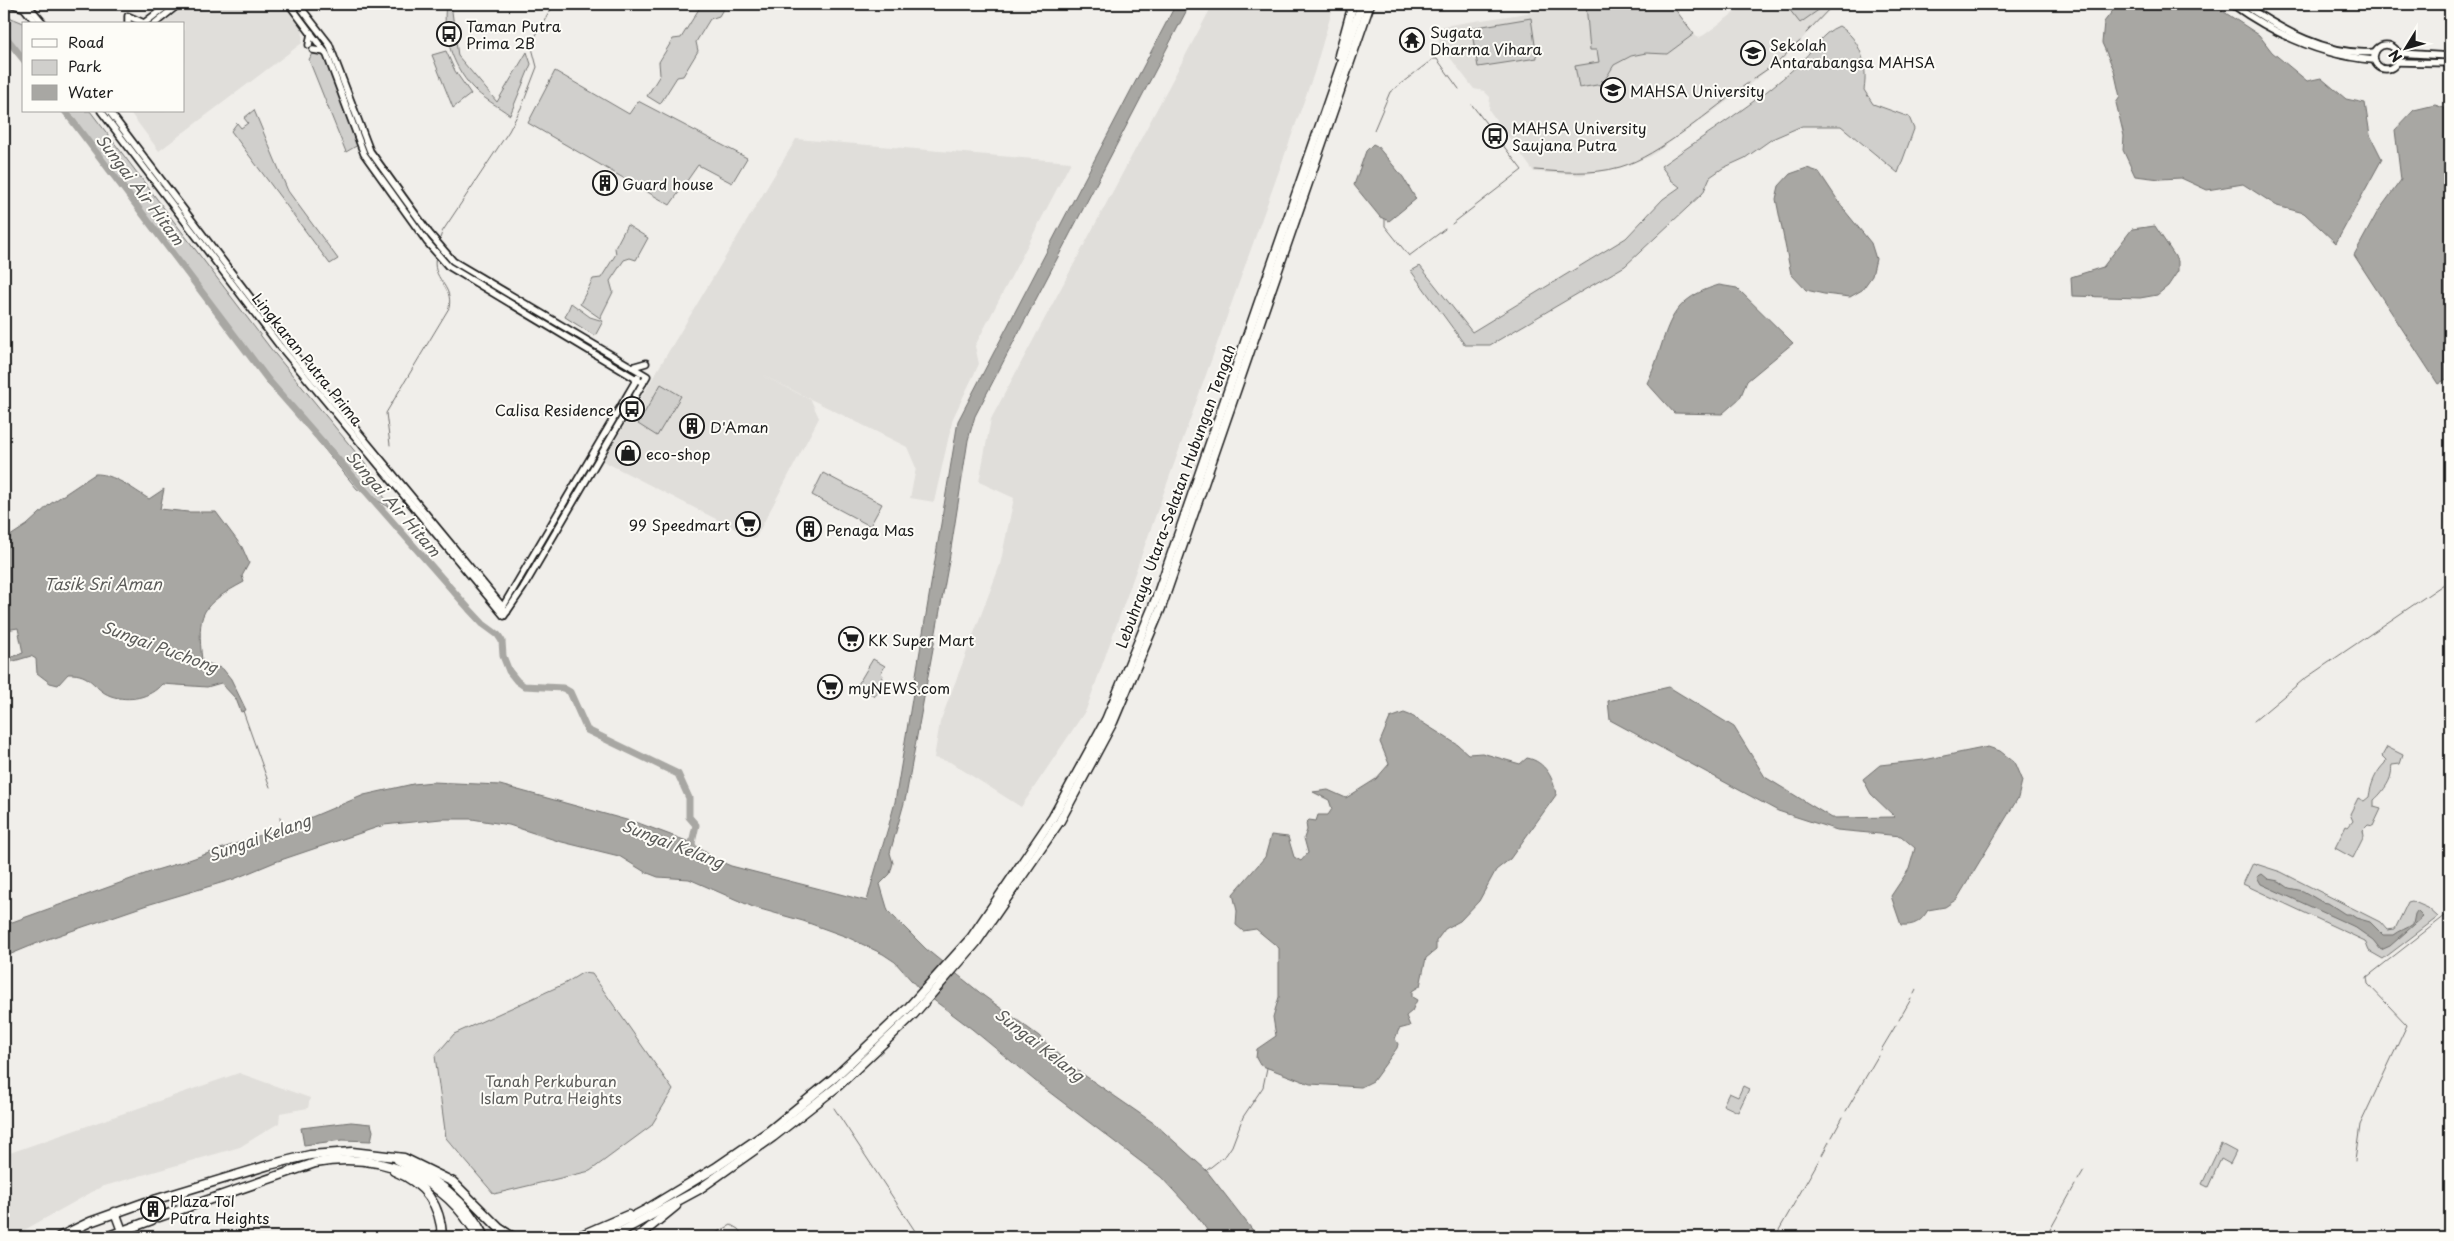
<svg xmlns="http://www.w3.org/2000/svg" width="2454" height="1241" font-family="'Playpen Sans',sans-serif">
<rect width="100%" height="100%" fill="#f0eeea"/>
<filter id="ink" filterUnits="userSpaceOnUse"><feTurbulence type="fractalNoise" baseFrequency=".02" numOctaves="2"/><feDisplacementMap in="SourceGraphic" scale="10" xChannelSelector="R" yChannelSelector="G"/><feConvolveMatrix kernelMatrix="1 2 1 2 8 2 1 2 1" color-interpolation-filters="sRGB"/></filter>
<g filter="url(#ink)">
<g fill="#e0deda">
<path d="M 187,4 L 282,4 L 303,30 L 302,43 L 159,151 L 129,111 L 184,111 L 184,24 L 162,24 Z"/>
<path d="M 1213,4 L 1334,4 L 1314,73 L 1086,710 L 1021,807 L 950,762 L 934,758 L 940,722 L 1000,565 L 1014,498 L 979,482 L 991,419 Z"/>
<path d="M 1586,4 L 1590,49 L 1597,50 L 1604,83 L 1614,65 L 1631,56 L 1646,53 L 1667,54 L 1694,34 L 1698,38 L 1704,35 L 1746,4 L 1834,4 L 1802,39 L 1801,43 L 1744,89 L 1651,156 L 1619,168 L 1581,175 L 1534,172 L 1489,110 L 1490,97 L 1484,91 L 1474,89 L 1439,43 L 1437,31 L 1443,26 Z"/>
<path d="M 796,139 L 1071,162 L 975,346 L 979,364 L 953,418 L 934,502 L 910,498 L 916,468 L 907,447 L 758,373 L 811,400 L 819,418 L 755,539 L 603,461 Z"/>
<path d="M 239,1073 L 310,1098 L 308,1108 L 280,1113 L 279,1123 L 240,1147 L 101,1187 L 12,1237 L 4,1237 L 4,1155 Z"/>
</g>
<g fill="#d0cfcc" stroke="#767674">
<path d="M 446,4 L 451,4 L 458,56 L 497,102 L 527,52 L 531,64 L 510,115 C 498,106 482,98 472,87 C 452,65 442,33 446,4 Z"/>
<path d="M 702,4 L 726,4 L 719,16 L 710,19 L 696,42 L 698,51 L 683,76 L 677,77 L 660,104 L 647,96 L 660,75 L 659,62 L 673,39 L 681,38 Z"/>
<path d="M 1586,4 L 1671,4 L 1694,34 L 1667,54 L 1646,53 L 1631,56 L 1614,65 L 1603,83 L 1602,80 L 1603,84 L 1579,88 L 1575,66 L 1599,62 L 1597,50 L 1590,50 Z"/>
<path d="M 1785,4 L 1827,4 L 1800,23 Z"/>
<path d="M 4,15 L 26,24 L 24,24 L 24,58 L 4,31 Z"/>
<path d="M 1531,18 L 1537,58 L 1478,67 L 1471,28 Z"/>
<path d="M 1839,26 C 1861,39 1868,66 1864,90 L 1873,104 L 1909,117 L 1914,129 L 1898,173 L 1841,126 L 1802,126 L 1772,139 L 1745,158 L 1723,168 L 1710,177 L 1703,193 L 1625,266 L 1490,345 L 1465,345 L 1411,271 L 1420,266 L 1472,332 L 1626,238 L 1663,199 L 1680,187 L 1671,180 L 1661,166 C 1706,134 1758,102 1798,65 C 1812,52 1821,33 1839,26 Z"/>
<path d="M 446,51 L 455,71 L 471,94 L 453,108 L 432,55 Z"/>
<path d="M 312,53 L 323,53 L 358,145 L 346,152 L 309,60 Z"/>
<path d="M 555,71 L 629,114 L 638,101 L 747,158 L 732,183 L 698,165 L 670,205 L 528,123 Z"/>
<path d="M 254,110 L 288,191 L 338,259 L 330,264 L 231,131 L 237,123 L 241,128 L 248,123 L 244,118 Z"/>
<path d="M 63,111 L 90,111 L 271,349 L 371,471 L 389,507 L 357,489 L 254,363 Z"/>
<path d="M 627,225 L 648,238 L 636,260 L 630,258 L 624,260 L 610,281 L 613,292 L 600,318 L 580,304 L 593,279 L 601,278 L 616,254 L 615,248 Z"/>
<path d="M 571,303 L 590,317 L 603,321 L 595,336 L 565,317 Z"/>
<path d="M 661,384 L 681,396 L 657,436 L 638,424 Z"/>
<path d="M 823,473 L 882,504 L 870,526 L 812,495 Z"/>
<path d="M 873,659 L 885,666 L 881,673 L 883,675 L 878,686 L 880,687 L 875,696 L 857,686 Z"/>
<path d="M 2387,747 L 2403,755 L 2400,764 L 2392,765 C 2391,768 2392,771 2391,774 C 2390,783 2380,795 2374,800 L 2374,807 L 2381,809 L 2373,826 L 2368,825 L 2363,830 L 2364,836 L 2353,858 L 2335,848 L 2346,826 L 2348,827 L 2353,821 L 2350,814 L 2358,798 L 2364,801 L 2369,797 C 2371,784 2375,773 2385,763 L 2386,760 L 2382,756 Z"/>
<path d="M 2253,863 L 2281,872 L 2380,922 L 2387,930 L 2395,929 L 2408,902 L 2412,901 L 2428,908 L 2438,917 L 2383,959 L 2369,951 L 2365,941 L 2243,884 Z"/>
<path d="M 582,973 L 592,974 L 673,1090 L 651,1126 L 590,1171 L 494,1194 L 446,1138 L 435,1056 L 454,1034 L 564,984 Z"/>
<path d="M 1743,1086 L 1749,1089 L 1738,1112 L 1723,1105 L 1729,1093 L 1738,1097 Z"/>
<path d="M 2221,1144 L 2236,1152 L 2230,1164 L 2221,1159 L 2208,1187 L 2202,1184 Z"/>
</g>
<g fill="#a8a7a3" stroke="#706f6d">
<path d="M 1176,4 L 1190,4 L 975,416 L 968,440 L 949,561 L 906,796 L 890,853 L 893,863 L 890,874 L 880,884 L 888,911 L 926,949 L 984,996 L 1039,1036 L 1068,1064 L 1155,1124 L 1206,1170 L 1258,1237 L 1212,1237 L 1197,1216 L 1161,1177 L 1040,1085 L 972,1029 L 919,989 L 895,962 L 883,954 L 847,937 L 803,921 L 753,907 L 689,879 L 658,877 L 645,872 L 619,856 L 558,841 L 509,825 L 472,819 L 441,819 L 384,825 L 275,862 L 234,879 L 147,905 L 45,940 L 4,957 L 4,925 L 153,871 L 186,861 L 307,819 L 364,795 L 413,784 L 433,782 L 500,785 L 641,824 L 692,843 L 717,860 L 731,866 L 867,901 C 875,868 887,835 895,802 L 958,421 Z"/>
<path d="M 2118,4 L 2212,4 L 2259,35 L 2272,52 L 2307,81 L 2321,78 L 2346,99 L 2365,103 L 2370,135 L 2382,159 L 2336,243 L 2304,213 L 2277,206 L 2243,184 L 2207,190 L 2181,178 L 2160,179 L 2135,176 L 2123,150 L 2124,136 L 2116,103 L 2120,97 L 2114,70 L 2102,43 L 2104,22 Z"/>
<path d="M 2435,105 L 2450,110 L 2450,377 L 2438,384 L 2354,255 L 2377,213 L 2401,180 L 2395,130 L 2414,110 Z"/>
<path d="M 1373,144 L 1377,146 L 1403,177 L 1416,199 L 1389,221 L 1380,217 L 1354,185 L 1366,151 Z"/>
<path d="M 1807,168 L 1819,172 L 1845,211 L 1871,243 L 1876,259 L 1872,276 L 1862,290 L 1850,297 L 1824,294 L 1806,290 L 1791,274 L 1776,199 L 1779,186 L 1790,174 Z"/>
<path d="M 2155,226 L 2178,261 L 2178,271 L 2168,286 L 2157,295 L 2140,298 L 2072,296 L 2071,277 L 2103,267 L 2132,229 Z"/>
<path d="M 1719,285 L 1737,288 L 1793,343 L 1747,381 L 1740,398 L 1722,414 L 1674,413 L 1647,383 C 1670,337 1660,302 1719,285 Z"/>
<path d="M 95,474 C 113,473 134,490 149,499 L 164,489 L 160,509 L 188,512 L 216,512 L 242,547 L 249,563 L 242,576 L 244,582 C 200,606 197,612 202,661 L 223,669 L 231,679 L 246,710 L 241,712 L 236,699 L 221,683 L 207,687 L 162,684 C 150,698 129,702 111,696 C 92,689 93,673 68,674 L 58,685 L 50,683 L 37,673 L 36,659 L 31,656 L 4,664 L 4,660 L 23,653 L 18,628 L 6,630 L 4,620 L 4,540 L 27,525 L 50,504 Z"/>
<path d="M 1669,687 L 1734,727 L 1765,777 L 1832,818 L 1895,817 L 1871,794 L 1863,779 L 1880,765 L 1924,760 L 1988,747 L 2000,751 L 2014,762 L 2022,781 L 2018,798 L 1957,899 L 1945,907 L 1928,910 C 1921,922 1914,926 1901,925 L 1891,896 L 1909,869 L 1915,848 L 1901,836 L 1837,830 L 1778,811 L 1610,720 L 1608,701 Z"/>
<path d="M 1404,713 L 1412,716 L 1458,745 L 1468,754 L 1482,753 L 1520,764 L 1527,758 C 1545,761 1554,779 1556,795 L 1510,859 L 1496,870 L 1479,901 L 1460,921 L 1445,929 L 1436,941 L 1436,950 L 1426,958 L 1420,986 L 1412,991 L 1412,997 L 1417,1000 L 1412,1011 L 1406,1016 L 1410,1026 L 1399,1029 L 1395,1039 L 1398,1044 L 1397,1048 L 1373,1081 L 1361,1087 L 1310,1084 L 1260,1065 L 1256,1058 L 1257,1049 L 1276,1036 L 1273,1017 L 1279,997 L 1279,948 L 1256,929 L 1243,931 L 1236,925 L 1237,911 L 1233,894 L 1265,857 L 1271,835 L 1288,837 L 1294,857 L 1301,861 L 1308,853 L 1304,838 L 1307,830 L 1306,823 L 1309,820 L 1316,821 L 1318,815 L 1328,815 L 1332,809 L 1329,800 L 1313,792 L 1328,790 L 1346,798 L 1376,779 L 1389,764 L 1380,742 L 1390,718 Z"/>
<path d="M 2262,874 L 2268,879 L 2279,881 L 2289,888 L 2303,891 L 2322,902 L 2328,903 L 2345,914 L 2350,914 L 2356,918 L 2370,922 L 2383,935 L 2394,935 C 2400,930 2407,929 2413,924 L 2415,914 L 2417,911 L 2423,917 L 2390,946 L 2381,950 L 2373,940 L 2353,926 L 2261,884 L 2257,877 Z"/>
<path d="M 351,1122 L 371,1124 L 373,1131 L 371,1141 L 342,1140 L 304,1145 L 301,1128 Z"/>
</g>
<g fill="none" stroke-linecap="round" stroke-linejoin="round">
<g stroke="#706f6d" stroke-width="1">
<path d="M 1806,33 L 1834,4"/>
<path d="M 1753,79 L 1778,62 L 1800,41"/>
<path d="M 1374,130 L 1390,92 L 1433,59 L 1437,59 L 1459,89"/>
<path d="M 1535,170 C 1563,172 1592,175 1620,167 C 1659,156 1713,108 1748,83"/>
<path d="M 1385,220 L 1385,226 L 1409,256 L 1445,229"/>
<path d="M 1452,224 L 1522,170 L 1472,105"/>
<path d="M 439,242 L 442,232 L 509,131 L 522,106 L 537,67 L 531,44 L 554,4"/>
<path d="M 390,445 L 386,413 L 449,308 C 454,284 430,280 436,256"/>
<path d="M 243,711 L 270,787"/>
<path d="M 2254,721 L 2303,680 L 2450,580"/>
<path d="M 280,817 L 281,828"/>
<path d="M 1914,994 L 1916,990"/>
<path d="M 1899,1020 L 1911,999"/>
<path d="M 1881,1050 L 1896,1025"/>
<path d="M 834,1108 L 919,1237"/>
<path d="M 1846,1111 L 1878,1056"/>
<path d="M 1832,1137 L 1843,1117"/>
<path d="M 1822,1155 L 1829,1142"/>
<path d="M 2355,1161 L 2360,1125 L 2407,1025 L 2368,984 L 2367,977 L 2450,912"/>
<path d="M 1207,1170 L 1226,1155 L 1232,1146 L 1243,1117 L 1263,1087 L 1267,1068"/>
<path d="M 2078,1180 L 2084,1170"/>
<path d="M 709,1237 L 731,1225 L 738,1229 L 744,1237"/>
<path d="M 1775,1237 L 1819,1160"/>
<path d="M 2046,1237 L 2075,1185"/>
</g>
<g stroke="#a8a7a3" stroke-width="7">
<path d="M 4,35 L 24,60"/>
<path d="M 65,111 L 269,381 L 469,609 L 483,624 L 498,635 L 502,641 L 503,656 L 509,671 L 517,681 L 524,686 L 563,688 L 570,692 L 587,730 L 678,774 L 689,798 L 689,817 L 696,825 L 692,843 L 694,851"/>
</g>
<defs>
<g id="secondary">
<path d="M 11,4 L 24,8 L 37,24"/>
<path d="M 27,4 L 44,24"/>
<path d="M 289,4 L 327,55 L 364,154 L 427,242 L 448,266 L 643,383"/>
<path d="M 2232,4 C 2274,34 2322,56 2374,60"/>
<path d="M 2243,4 C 2280,29 2329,57 2375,52"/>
<path d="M 128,24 L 128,16 L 144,23"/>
<path d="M 143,24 L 169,4"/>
<path d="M 154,24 L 179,4"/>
<circle cx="2386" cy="57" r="12"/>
<path d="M 309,45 L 311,33"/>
<path d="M 313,50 L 325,52"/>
<path d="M 2398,53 L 2450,56"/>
<path d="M 2397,62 L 2450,63"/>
<path d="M 101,111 L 279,345 L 504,616 L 523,588 L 647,376 L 453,261 L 429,233 L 370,151 L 329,44 L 298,4"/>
<path d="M 109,111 L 288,347 L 507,612"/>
<path d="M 632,367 L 646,363"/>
<path d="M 501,610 L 638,377"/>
</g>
<g id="highway">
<path d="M 1339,55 L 1353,4"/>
<path d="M 398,1160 C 434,1179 466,1198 484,1237"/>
<path d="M 394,1171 C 424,1183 441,1205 442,1237"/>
<path d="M 154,1200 L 269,1165 L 310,1155 L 352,1152 L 404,1158 L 453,1182 L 499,1228 L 513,1237"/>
<path d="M 115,1212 L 122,1231"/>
<path d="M 159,1217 L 315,1163 C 381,1151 445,1177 478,1237"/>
<path d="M 59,1237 L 90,1222 L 146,1202"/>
<path d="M 106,1237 L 152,1220"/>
<path d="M 577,1237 L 628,1215"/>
<path d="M 594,1237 L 647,1209 L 715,1168 L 769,1131 L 834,1078 L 908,1008 L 971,938 L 1053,817 L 1106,720 L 1156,599 L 1362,4"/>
<path d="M 611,1237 L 698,1190 L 773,1137 L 838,1086 L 914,1014 L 976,943 L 1060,821 L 1113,722 L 1161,608 L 1370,4"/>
<path d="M 638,1237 L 676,1206"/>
</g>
</defs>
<use href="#secondary" stroke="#1c1c1c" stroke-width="9"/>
<use href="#highway" stroke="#1c1c1c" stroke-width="11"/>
<use href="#secondary" stroke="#fdfcf7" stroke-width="5.5"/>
<use href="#highway" stroke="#fdfcf7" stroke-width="8"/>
</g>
</g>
<defs>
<symbol id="bus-ring" viewBox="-11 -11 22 22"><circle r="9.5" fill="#fdfcf7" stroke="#1c1c1c" stroke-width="1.5"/><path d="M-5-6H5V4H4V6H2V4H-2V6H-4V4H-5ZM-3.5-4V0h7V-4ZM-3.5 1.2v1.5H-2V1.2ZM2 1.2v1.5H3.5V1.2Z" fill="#1c1c1c"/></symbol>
<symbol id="temple-ring" viewBox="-11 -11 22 22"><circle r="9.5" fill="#fdfcf7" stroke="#1c1c1c" stroke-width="1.5"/><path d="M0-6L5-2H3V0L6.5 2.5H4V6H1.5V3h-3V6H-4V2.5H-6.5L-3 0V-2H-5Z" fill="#1c1c1c"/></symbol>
<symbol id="school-ring" viewBox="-11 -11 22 22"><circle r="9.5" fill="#fdfcf7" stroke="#1c1c1c" stroke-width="1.5"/><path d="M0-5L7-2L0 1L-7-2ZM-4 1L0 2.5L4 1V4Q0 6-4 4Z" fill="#1c1c1c"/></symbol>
<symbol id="university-ring" viewBox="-11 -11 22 22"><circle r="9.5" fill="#fdfcf7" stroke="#1c1c1c" stroke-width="1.5"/><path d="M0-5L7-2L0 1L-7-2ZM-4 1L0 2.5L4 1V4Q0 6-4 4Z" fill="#1c1c1c"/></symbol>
<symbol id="building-ring" viewBox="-11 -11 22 22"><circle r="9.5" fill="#fdfcf7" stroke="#1c1c1c" stroke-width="1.5"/><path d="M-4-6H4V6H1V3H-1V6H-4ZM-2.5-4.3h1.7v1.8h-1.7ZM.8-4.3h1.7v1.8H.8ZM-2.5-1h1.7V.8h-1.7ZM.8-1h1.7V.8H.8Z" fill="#1c1c1c"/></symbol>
<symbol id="shop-ring" viewBox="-11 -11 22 22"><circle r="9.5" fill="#fdfcf7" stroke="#1c1c1c" stroke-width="1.5"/><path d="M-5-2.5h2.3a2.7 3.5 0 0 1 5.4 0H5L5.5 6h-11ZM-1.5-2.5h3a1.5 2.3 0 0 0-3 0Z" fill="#1c1c1c"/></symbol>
<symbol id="supermarket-ring" viewBox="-11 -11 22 22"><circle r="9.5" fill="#fdfcf7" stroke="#1c1c1c" stroke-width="1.5"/><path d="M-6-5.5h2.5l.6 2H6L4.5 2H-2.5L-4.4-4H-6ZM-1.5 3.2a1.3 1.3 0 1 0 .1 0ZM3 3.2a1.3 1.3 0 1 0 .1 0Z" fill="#1c1c1c"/></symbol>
</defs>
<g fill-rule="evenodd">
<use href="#bus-ring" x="435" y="20" width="28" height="28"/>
<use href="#temple-ring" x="1398" y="26" width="28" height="28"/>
<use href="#school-ring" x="1739" y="39" width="28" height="28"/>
<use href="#university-ring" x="1599" y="76" width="28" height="28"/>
<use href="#bus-ring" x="1481" y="122" width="28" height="28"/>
<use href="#building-ring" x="591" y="169" width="28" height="28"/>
<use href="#bus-ring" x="618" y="395" width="28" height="28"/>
<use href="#building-ring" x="678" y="412" width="28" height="28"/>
<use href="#shop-ring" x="614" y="439" width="28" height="28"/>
<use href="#supermarket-ring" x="734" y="510" width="28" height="28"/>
<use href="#building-ring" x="795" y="515" width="28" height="28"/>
<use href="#supermarket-ring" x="837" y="625" width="28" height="28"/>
<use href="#supermarket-ring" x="816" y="673" width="28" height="28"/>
<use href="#building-ring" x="139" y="1195" width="28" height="28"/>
</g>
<g text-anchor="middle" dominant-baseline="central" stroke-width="4" stroke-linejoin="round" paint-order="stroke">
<g font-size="15" fill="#1c1c1c" stroke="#fdfcf7" text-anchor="start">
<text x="466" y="25">Taman Putra<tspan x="466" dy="17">Prima 2B</tspan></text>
<text x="1430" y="31">Sugata<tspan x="1430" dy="17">Dharma Vihara</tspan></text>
<text x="1770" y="44">Sekolah<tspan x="1770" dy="17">Antarabangsa MAHSA</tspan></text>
<text x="1630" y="90">MAHSA University</text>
<text x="1512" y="127">MAHSA University<tspan x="1512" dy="17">Saujana Putra</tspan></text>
<text x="622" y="183">Guard house</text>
<text x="614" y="409" text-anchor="end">Calisa Residence</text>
<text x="710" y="426">D'Aman</text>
<text x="646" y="453">eco-shop</text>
<text x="730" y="524" text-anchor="end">99 Speedmart</text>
<text x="826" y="529">Penaga Mas</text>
<text x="868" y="639">KK Super Mart</text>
<text x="848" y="687">myNEWS.com</text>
<text x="170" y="1200">Plaza Tol<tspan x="170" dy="17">Putra Heights</tspan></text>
</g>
<g font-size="15" fill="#1c1c1c" stroke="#fdfcf7">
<text transform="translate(308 359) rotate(51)">Lingkaran Putra Prima</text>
<text transform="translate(1175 496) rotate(-70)">Lebuhraya Utara–Selatan Hubungan Tengah</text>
</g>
<g font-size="15" fill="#5b5b5a" stroke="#fdfcf7">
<text x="551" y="1080">Tanah Perkuburan<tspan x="551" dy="17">Islam Putra Heights</tspan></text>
</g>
<g font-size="16" font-style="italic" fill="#5b5b59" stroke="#fdfcf7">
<text transform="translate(141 189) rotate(53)">Sungai Air Hitam</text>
<text transform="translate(394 503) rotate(49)">Sungai Air Hitam</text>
<text x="103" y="583">Tasik Sri Aman</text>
<text transform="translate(160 646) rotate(20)">Sungai Puchong</text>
<text transform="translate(259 837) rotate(-20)">Sungai Kelang</text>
<text transform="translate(673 843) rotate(21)">Sungai Kelang</text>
<text transform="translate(1040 1044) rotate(38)">Sungai Kelang</text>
</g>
</g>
<rect width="2454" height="1241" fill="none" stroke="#fdfcf7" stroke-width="20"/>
<rect x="10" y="10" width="2434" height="1221" fill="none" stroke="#1c1c1c" stroke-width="2" filter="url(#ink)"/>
<rect x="22" y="22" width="162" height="90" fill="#fdfcf7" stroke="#a3a29f"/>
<rect x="32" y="39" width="25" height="8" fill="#fdfcf7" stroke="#a3a29f"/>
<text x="68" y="48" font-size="15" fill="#1c1c1c">Road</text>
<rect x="32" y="60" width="25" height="15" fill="#d0cfcc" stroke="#a3a29f"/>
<text x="68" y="72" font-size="15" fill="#1c1c1c">Park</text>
<rect x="32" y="85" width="25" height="15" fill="#a8a7a3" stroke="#a3a29f"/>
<text x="68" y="98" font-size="15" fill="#1c1c1c">Water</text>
<g transform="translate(2406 48) rotate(233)" stroke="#fdfcf7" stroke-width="4" paint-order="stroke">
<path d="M0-4L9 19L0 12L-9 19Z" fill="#1c1c1c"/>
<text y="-8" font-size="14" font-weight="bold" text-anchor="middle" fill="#1c1c1c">N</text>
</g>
</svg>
